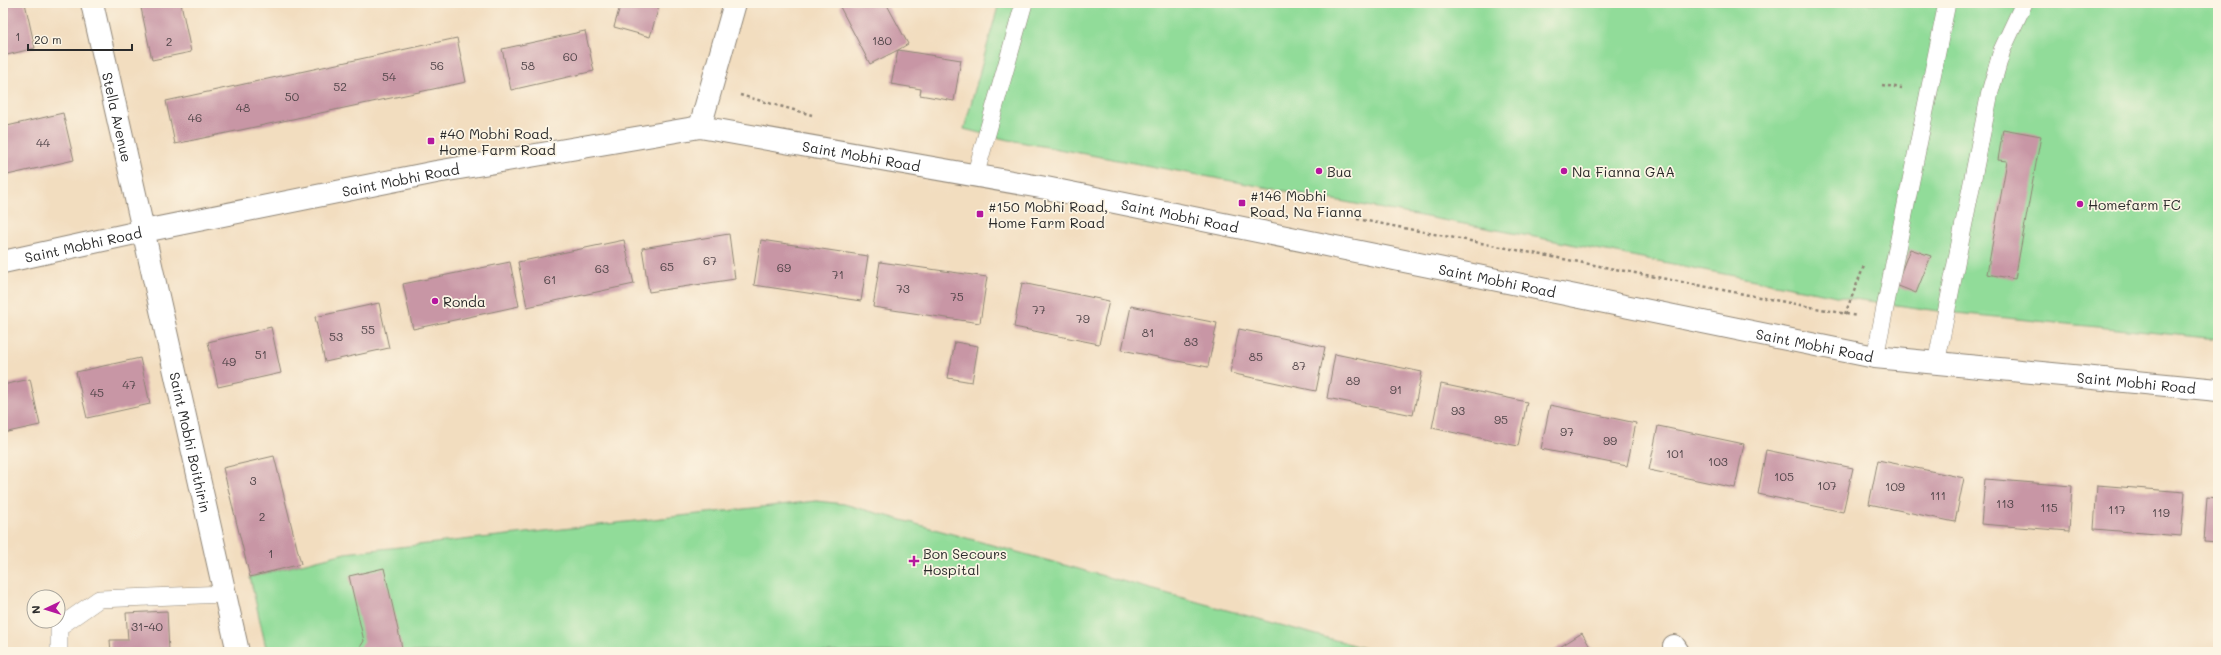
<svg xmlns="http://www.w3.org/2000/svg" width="2221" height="655" font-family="Mali,sans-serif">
<rect width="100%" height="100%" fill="#fcf5e5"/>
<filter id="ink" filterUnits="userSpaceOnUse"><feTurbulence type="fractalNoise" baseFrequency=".025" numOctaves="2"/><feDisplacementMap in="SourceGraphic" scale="8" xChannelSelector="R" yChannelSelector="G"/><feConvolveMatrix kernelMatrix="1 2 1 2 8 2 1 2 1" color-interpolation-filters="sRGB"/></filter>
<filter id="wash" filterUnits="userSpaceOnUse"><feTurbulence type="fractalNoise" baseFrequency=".012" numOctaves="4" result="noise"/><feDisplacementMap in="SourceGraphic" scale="16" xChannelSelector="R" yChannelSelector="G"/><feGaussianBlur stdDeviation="0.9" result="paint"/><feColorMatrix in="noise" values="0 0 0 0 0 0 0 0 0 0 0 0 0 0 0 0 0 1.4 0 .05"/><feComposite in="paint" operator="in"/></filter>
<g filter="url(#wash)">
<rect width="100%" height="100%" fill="#f2ddbf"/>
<g fill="#91dc99" stroke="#5e8462">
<path d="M 999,3 L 2218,3 L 2218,339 L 1946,312 L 1847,298 L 1540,238 L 1004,139 L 964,129 Z"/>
<path d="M 816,501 L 844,504 L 1378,652 L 267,652 L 250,577 L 345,553 Z"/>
</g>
<g id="blocks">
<g fill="#c896a5">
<path d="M 3,3 L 25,3 L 35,48 L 3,56 Z"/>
<path d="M 140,3 L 181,3 L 191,52 L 152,60 Z"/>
<path d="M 621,3 L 660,3 L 650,37 L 614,27 Z"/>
<path d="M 841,3 L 886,3 L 908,44 L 898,50 L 961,60 L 954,101 L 920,95 L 921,89 L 891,84 L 898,50 L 870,64 L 840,7 Z"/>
<path d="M 585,31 L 594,71 L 511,90 L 502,49 Z"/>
<path d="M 457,38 L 466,82 L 175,144 L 166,101 Z"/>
<path d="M 63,113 L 74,160 L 3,176 L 3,127 Z"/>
<path d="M 2003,129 L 2041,136 L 2015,279 L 1987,274 L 2007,161 L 1998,160 Z"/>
<path d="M 729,234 L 735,279 L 649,292 L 642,248 Z"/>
<path d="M 624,240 L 634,284 L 527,307 L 518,262 Z"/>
<path d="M 761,240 L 868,256 L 861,301 L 754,285 Z"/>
<path d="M 1910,249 L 1931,256 L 1916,293 L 1896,285 Z"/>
<path d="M 510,262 L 519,306 L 413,329 L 403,284 Z"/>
<path d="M 880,262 L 987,277 L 980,323 L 873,307 Z"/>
<path d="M 1022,283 L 1109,301 L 1099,344 L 1014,327 Z"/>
<path d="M 379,303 L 389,348 L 325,362 L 315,317 Z"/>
<path d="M 1131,306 L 1217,323 L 1208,367 L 1122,350 Z"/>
<path d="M 271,327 L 281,373 L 218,387 L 208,342 Z"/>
<path d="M 1239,329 L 1325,347 L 1316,391 L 1230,373 Z"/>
<path d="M 955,342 L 978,346 L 972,382 L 948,378 Z"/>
<path d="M 1335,354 L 1422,372 L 1413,415 L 1327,398 Z"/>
<path d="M 140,358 L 150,404 L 87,418 L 76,372 Z"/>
<path d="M 30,379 L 40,425 L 3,433 L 3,385 Z"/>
<path d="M 1441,384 L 1527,402 L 1518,446 L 1432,428 Z"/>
<path d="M 1550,405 L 1636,423 L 1627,466 L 1541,449 Z"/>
<path d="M 1658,426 L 1744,444 L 1735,488 L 1649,470 Z"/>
<path d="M 1766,450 L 1853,468 L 1843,512 L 1758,494 Z"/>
<path d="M 274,456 L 301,564 L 250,577 L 223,468 Z"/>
<path d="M 1878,460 L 1964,478 L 1955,522 L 1869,504 Z"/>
<path d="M 1985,479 L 2072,486 L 2069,531 L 1981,524 Z"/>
<path d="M 2097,485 L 2185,492 L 2181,536 L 2094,529 Z"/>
<path d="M 2207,497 L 2218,498 L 2218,543 L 2204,542 Z"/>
<path d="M 384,568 L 403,652 L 357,652 L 364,641 L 349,576 Z"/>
<path d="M 167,611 L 169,652 L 111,652 L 110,640 L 128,640 L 126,613 Z"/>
<path d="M 1582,633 L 1593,652 L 1552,652 Z"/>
</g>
</g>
</g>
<g filter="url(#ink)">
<use href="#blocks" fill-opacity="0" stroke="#8e8475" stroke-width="1"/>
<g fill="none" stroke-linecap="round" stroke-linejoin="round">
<defs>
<g id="service">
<path d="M 975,176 L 1024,3"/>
<path d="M 1875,357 L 1947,3"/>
<path d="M 1936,364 L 1990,92 L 2002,50 L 2024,3"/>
<path d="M 59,652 L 59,627 L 99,599 L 225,594"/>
</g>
<g id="minor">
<path id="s1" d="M 92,3 L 238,652"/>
<path d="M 1674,646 L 1678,652"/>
</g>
<path id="tertiary" d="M 700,127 L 735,3"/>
<g id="secondary">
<path id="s2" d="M 3,262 L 144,231 L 436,172 L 700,127 L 1046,188 L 1875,357 L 2218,390"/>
</g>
</defs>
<use href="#service" stroke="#8e8475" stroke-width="18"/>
<use href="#minor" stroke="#8e8475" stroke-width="24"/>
<use href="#tertiary" stroke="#8e8475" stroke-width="24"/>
<use href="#secondary" stroke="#8e8475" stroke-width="24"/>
<g stroke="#8e8475" stroke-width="2.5" stroke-dasharray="3 3" stroke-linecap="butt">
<path d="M 1882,85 L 1902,88"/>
<path d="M 740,95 L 812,115"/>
<path d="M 1357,219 L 1857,316"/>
<path d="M 1845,314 L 1864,266"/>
</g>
<use href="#service" stroke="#fff" stroke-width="17"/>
<use href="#minor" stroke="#fff" stroke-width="22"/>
<use href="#tertiary" stroke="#fff" stroke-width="22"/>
<use href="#secondary" stroke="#fff" stroke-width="22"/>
</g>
</g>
<g fill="#b5179e" stroke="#fcf5e5" stroke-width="1.5">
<rect x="427" y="137" width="8" height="8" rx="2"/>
<circle cx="1319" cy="171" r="4"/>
<circle cx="1564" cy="171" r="4"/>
<rect x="1238" y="199" width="8" height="8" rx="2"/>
<circle cx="2080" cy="204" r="4"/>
<rect x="976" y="210" width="8" height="8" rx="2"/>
<circle cx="435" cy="301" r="4"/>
<path d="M912 555h4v4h4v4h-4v4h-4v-4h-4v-4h4z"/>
</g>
<g text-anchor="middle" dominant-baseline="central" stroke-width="3.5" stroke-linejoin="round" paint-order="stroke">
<g font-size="12" fill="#52464a">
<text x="18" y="36">1</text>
<text x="882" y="40">180</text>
<text x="169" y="41">2</text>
<text x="570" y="56">60</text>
<text x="437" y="65">56</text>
<text x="528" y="65">58</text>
<text x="389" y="76">54</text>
<text x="340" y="86">52</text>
<text x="292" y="96">50</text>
<text x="243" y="107">48</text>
<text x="195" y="117">46</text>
<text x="43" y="142">44</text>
<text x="710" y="260">67</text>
<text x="667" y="266">65</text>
<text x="784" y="267">69</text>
<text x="602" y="268">63</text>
<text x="838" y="274">71</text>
<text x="550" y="279">61</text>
<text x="903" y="288">73</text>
<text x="957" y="296">75</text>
<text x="1039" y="309">77</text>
<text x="1083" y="318">79</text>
<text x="368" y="329">55</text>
<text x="1148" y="332">81</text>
<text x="336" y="336">53</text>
<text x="1191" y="341">83</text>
<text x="261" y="354">51</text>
<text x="1256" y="356">85</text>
<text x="229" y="361">49</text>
<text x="1299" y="365">87</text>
<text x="1353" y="380">89</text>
<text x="129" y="384">47</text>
<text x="1396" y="389">91</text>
<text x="97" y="392">45</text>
<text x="1458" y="410">93</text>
<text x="1501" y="419">95</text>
<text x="1567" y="431">97</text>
<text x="1610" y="440">99</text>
<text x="1675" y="453">101</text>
<text x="1718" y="461">103</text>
<text x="1784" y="476">105</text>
<text x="253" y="480">3</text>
<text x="1827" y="485">107</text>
<text x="1895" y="486">109</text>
<text x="1938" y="495">111</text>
<text x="2005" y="503">113</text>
<text x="2049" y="507">115</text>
<text x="2117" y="509">117</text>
<text x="2161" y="512">119</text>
<text x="262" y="516">2</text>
<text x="271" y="553">1</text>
<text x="147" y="626">31-40</text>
</g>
<g font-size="14" fill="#2b2b2b" stroke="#fcf5e5">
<text stroke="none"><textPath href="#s1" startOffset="117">Stella Avenue</textPath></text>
<text stroke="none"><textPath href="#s2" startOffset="874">Saint Mobhi Road</textPath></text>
<text stroke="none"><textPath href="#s2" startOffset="406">Saint Mobhi Road</textPath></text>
<text stroke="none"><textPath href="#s2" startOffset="1198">Saint Mobhi Road</textPath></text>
<text stroke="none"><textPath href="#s2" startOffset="82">Saint Mobhi Road</textPath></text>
<text stroke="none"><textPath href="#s2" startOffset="1522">Saint Mobhi Road</textPath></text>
<text stroke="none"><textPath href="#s2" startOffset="1846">Saint Mobhi Road</textPath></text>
<text stroke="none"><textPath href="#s2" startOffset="2170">Saint Mobhi Road</textPath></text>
<text stroke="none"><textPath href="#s1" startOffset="450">Saint Mobhi Boithirin</textPath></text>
</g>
<g font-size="14" fill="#2b2b2b" stroke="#fcf5e5" text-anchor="start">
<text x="439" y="133">#40 Mobhi Road,<tspan x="439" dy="16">Home Farm Road</tspan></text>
<text x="1327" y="171">Bua</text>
<text x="1572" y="171">Na Fianna GAA</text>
<text x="1250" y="195">#146 Mobhi<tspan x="1250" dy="16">Road, Na Fianna</tspan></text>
<text x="2088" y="204">Homefarm FC</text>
<text x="988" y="206">#150 Mobhi Road,<tspan x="988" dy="16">Home Farm Road</tspan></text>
<text x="443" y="301">Ronda</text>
<text x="923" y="553">Bon Secours<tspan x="923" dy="16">Hospital</tspan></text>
</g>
</g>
<rect width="2221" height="655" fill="none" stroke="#fcf5e5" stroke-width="16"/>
<g transform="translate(46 609) rotate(266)"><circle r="19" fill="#fcf5e5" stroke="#a8a49b"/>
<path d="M0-3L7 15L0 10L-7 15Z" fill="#b5179e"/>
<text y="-6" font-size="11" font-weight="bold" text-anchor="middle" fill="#2b2b2b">N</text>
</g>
<path d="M28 44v6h104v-6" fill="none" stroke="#2b2b2b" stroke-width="2"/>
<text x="34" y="44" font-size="12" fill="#2b2b2b" stroke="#fcf5e5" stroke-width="3" paint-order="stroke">20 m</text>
</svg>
